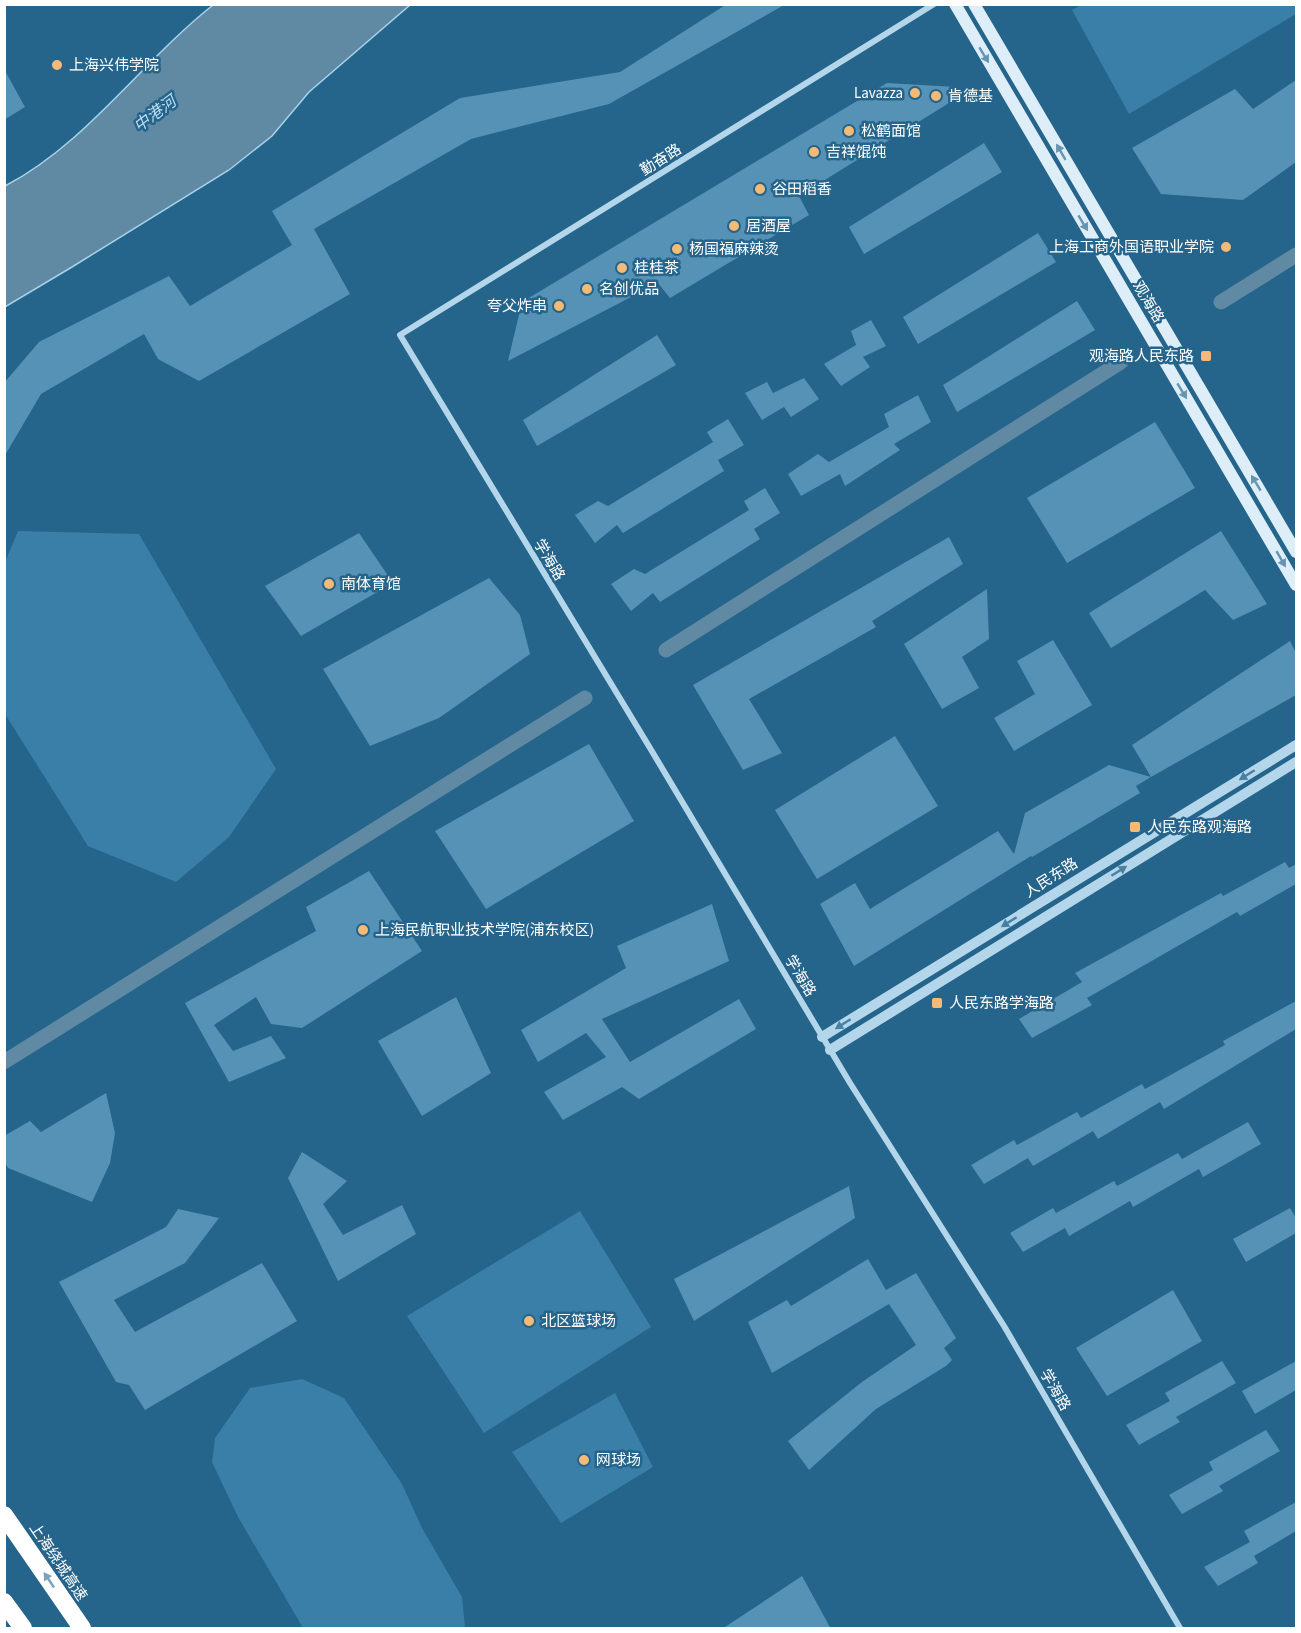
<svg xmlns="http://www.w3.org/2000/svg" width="1301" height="1633" font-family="'Source Sans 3','Noto Sans SC',sans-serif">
<rect width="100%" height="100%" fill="#25648b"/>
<g fill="#397fa8">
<path d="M 1081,5 L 1296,4 L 1296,14 L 1129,114 L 1072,10 Z"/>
<path d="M 18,531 L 139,534 L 276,769 L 229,837 L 176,882 L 88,846 L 5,714 L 5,562 Z"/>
<path d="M 580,1211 L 651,1327 L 484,1433 L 407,1316 Z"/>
<path d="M 302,1379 L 344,1398 L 402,1484 L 422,1528 L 462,1597 L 465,1628 L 303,1628 L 238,1517 L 212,1462 L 215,1438 L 250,1388 Z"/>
<path d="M 615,1393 L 653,1467 L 561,1523 L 512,1452 Z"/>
</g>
<path fill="#608aa4" stroke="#a7d3eb" stroke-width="1.5" d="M 213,5 L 410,5 L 309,92 L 272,136 L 229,170 L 72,267 L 5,307 L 5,186 C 87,143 141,62 213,5 Z"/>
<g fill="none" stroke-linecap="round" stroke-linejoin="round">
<g stroke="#608aa4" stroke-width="15">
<path d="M 1221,302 L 1296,255"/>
<path d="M 666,650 L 1121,362"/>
<path d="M 4,1062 L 585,698"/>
</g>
</g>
<g fill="#5592b6">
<path d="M 727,4 L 786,4 L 609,104 L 471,139 L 314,229 L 350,294 L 199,381 L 158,359 L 144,334 L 41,394 L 4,457 L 4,383 L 39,342 L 169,276 L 190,306 L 292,245 L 272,211 L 460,98 L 620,72 Z"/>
<path d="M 4,69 L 25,107 L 4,120 Z"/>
<path d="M 1296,80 L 1296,162 L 1243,200 L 1161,194 L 1132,148 L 1235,89 L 1253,109 Z"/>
<path d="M 887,83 L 956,87 L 962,95 L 799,196 L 809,215 L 670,298 L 658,283 L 508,361 L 522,302 Z"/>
<path d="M 984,143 L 1002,172 L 864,254 L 849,227 Z"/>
<path d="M 1038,233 L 1056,262 L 918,344 L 903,317 Z"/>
<path d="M 1077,301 L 1095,330 L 957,412 L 943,385 Z"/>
<path d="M 871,320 L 886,346 L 863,357 L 870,367 L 841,386 L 824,364 L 856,345 L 851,331 Z"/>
<path d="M 657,335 L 676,365 L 537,446 L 523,420 Z"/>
<path d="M 804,378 L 819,399 L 791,417 L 784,407 L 762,420 L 745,393 L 767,382 L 773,393 Z"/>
<path d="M 918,395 L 931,422 L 894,444 L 900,450 L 845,486 L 840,474 L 801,496 L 788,474 L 818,454 L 829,462 L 889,427 L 884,414 Z"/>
<path d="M 728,419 L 744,445 L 718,460 L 724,471 L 623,533 L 617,525 L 595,543 L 575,515 L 598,501 L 608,506 L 713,442 L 707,432 Z"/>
<path d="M 1155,422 L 1195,488 L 1067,563 L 1027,498 Z"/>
<path d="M 765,488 L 780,513 L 754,529 L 760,539 L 660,602 L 653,593 L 631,611 L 611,584 L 634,569 L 645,574 L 749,510 L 744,501 Z"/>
<path d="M 1221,531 L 1267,604 L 1233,620 L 1205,590 L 1111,648 L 1089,613 Z"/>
<path d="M 359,533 L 393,583 L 301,636 L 265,586 Z"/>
<path d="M 949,537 L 963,564 L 872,621 L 876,627 L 749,699 L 782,753 L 743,770 L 693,685 Z"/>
<path d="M 489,578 L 520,615 L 530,654 L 439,718 L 370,746 L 323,669 Z"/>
<path d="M 987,589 L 989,639 L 962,657 L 979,688 L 942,709 L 904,644 Z"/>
<path d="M 1053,640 L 1092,705 L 1014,751 L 994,718 L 1035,694 L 1017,661 Z"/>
<path d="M 1290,641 L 1296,653 L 1296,695 L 1151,777 L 1132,745 Z"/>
<path d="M 895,736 L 938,806 L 817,879 L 775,810 Z"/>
<path d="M 589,744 L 634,821 L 486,909 L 435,831 Z"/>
<path d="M 1109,765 L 1151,777 L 1136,786 L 1140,793 L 1032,857 L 1031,856 L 854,966 L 820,904 L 855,883 L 870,909 L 998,831 L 1014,854 L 1025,813 Z"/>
<path d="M 1285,862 L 1289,868 L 1296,864 L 1296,884 L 1240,916 L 1237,912 L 1087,998 L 1092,1005 L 1032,1038 L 1019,1019 L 1082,982 L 1075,973 L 1221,893 L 1223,896 Z"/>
<path d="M 369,871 L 422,951 L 302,1028 L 271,1024 L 256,997 L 214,1025 L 233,1051 L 271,1036 L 286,1058 L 229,1082 L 185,1003 L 316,931 L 306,907 Z"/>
<path d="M 712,904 L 729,961 L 602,1019 L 630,1062 L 739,999 L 756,1029 L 639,1099 L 622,1087 L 563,1120 L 544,1092 L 606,1057 L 586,1033 L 538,1062 L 521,1030 L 626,968 L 617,946 Z"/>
<path d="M 456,997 L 491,1073 L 422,1116 L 378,1041 Z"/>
<path d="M 1296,1001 L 1296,1029 L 1164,1109 L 1160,1102 L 1098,1139 L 1093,1131 L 1033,1166 L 1028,1158 L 984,1184 L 971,1165 L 1014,1140 L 1017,1145 L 1077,1112 L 1081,1118 L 1142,1084 L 1145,1089 L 1225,1045 L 1223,1041 Z"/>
<path d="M 106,1093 L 115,1133 L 110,1163 L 92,1202 L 8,1168 L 4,1161 L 4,1136 L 30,1121 L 41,1132 Z"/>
<path d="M 1248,1122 L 1261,1144 L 1203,1177 L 1199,1169 L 1133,1207 L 1130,1201 L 1069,1236 L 1065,1228 L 1023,1252 L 1010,1233 L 1053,1208 L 1056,1213 L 1114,1181 L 1117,1186 L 1178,1153 L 1182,1159 Z"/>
<path d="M 302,1152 L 347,1181 L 323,1204 L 343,1235 L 402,1205 L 416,1234 L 338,1281 L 288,1178 Z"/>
<path d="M 849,1186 L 855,1218 L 694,1321 L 674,1279 Z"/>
<path d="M 1290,1208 L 1296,1218 L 1296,1233 L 1246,1262 L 1233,1239 Z"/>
<path d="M 178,1209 L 219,1218 L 185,1263 L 114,1300 L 135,1332 L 262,1263 L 297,1321 L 145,1410 L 129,1385 L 116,1382 L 59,1282 L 166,1227 Z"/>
<path d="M 868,1259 L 886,1290 L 916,1273 L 956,1338 L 944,1348 L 952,1360 L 946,1366 L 876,1409 L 809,1470 L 788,1441 L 862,1382 L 916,1345 L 889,1304 L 772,1373 L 748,1322 L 787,1300 L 791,1306 Z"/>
<path d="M 1173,1290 L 1202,1341 L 1107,1396 L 1076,1348 Z"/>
<path d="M 1222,1361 L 1236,1383 L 1176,1417 L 1180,1422 L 1139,1445 L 1126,1425 L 1170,1401 L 1165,1393 Z"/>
<path d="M 1296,1361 L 1296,1390 L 1255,1414 L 1242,1391 Z"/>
<path d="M 1266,1430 L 1280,1451 L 1219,1486 L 1223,1491 L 1182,1514 L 1169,1495 L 1213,1470 L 1209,1462 Z"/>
<path d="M 1296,1502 L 1296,1531 L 1254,1556 L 1258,1563 L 1218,1586 L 1204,1567 L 1250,1542 L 1244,1531 Z"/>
<path d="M 802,1576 L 831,1629 L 722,1629 Z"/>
</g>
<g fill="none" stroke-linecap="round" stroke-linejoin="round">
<path stroke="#b3d6ea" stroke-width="6" d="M 934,4 L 400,335 L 650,748 L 850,1083 L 1004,1326 L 1180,1628"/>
<g stroke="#b3d6ea" stroke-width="10">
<path d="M 822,1037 L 1296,745"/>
<path d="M 830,1050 L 1296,762"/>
</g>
<g stroke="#deeef8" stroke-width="12">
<path d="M 955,4 L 1296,585"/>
<path d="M 974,4 L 1296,552"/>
</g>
<g stroke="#fff" stroke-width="18">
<path d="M 4,1515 L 82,1628"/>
<path d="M 4,1602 L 23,1628"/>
</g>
</g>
<defs><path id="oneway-solid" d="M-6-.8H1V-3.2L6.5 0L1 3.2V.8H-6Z" transform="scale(1.5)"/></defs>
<g fill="#6694b1">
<use href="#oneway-solid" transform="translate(984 55) rotate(59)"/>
<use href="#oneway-solid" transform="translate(1061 152) rotate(-120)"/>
<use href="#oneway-solid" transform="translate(1083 223) rotate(59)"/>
<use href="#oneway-solid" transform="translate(1182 391) rotate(59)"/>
<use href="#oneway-solid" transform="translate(1256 483) rotate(-121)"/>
<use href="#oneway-solid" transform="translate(1281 559) rotate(60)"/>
</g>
<g fill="#4880a3">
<use href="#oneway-solid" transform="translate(1247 775) rotate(148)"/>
<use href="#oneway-solid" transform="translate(1119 871) rotate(-32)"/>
<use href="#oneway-solid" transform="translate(1009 922) rotate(148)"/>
<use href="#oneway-solid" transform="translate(843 1024) rotate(148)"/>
</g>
<use fill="#7ca2b9" href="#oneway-solid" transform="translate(49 1580) rotate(-124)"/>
<g fill="#f4ba76" stroke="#25648b" stroke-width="2">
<circle cx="57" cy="65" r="6"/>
<circle cx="915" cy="93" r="6"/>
<circle cx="936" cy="96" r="6"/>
<circle cx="849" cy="131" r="6"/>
<circle cx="814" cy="152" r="6"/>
<circle cx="760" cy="189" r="6"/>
<circle cx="734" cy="226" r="6"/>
<circle cx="1226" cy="247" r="6"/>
<circle cx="677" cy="249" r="6"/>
<circle cx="622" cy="268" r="6"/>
<circle cx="587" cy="289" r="6"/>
<circle cx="559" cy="306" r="6"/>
<rect x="1200" y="350" width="12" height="12" rx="3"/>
<circle cx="329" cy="584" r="6"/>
<rect x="1129" y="821" width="12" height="12" rx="3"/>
<circle cx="363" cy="930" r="6"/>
<rect x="931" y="997" width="12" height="12" rx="3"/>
<circle cx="529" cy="1321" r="6"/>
<circle cx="584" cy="1460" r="6"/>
</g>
<g text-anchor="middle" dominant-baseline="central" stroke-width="5" stroke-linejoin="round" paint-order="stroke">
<g font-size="15" fill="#fff" stroke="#25648b" text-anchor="start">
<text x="69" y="65">上海兴伟学院</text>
<text x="903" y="93" text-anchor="end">Lavazza</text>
<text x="948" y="96">肯德基</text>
<text x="861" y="131">松鹤面馆</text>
<text x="826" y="152">吉祥馄饨</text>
<text x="772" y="189">谷田稻香</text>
<text x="746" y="226">居酒屋</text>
<text x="1214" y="247" text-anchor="end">上海工商外国语职业学院</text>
<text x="689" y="249">杨国福麻辣烫</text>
<text x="634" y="268">桂桂茶</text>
<text x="599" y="289">名创优品</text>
<text x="547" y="306" text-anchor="end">夸父炸串</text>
<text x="1194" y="356" text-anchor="end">观海路人民东路</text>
<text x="341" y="584">南体育馆</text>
<text x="1147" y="827">人民东路观海路</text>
<text x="375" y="930">上海民航职业技术学院(浦东校区)</text>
<text x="949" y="1003">人民东路学海路</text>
<text x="541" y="1321">北区篮球场</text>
<text x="596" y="1460">网球场</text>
</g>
<g font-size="15" fill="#fff" stroke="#25648b">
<text transform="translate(661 160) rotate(-32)">勤奋路</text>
<text transform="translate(1148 302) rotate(59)">观海路</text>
<text transform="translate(549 560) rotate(59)">学海路</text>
<text transform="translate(1051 878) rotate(-32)">人民东路</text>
<text transform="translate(800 976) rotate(59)">学海路</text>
<text transform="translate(1055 1390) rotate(60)">学海路</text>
<text transform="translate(58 1562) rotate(56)">上海绕城高速</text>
</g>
<g font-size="16" font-style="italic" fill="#bedff1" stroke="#25648b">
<text transform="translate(155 114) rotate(-37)">中港河</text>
</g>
</g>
<rect width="1301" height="1633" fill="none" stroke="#ffffff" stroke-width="12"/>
</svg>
